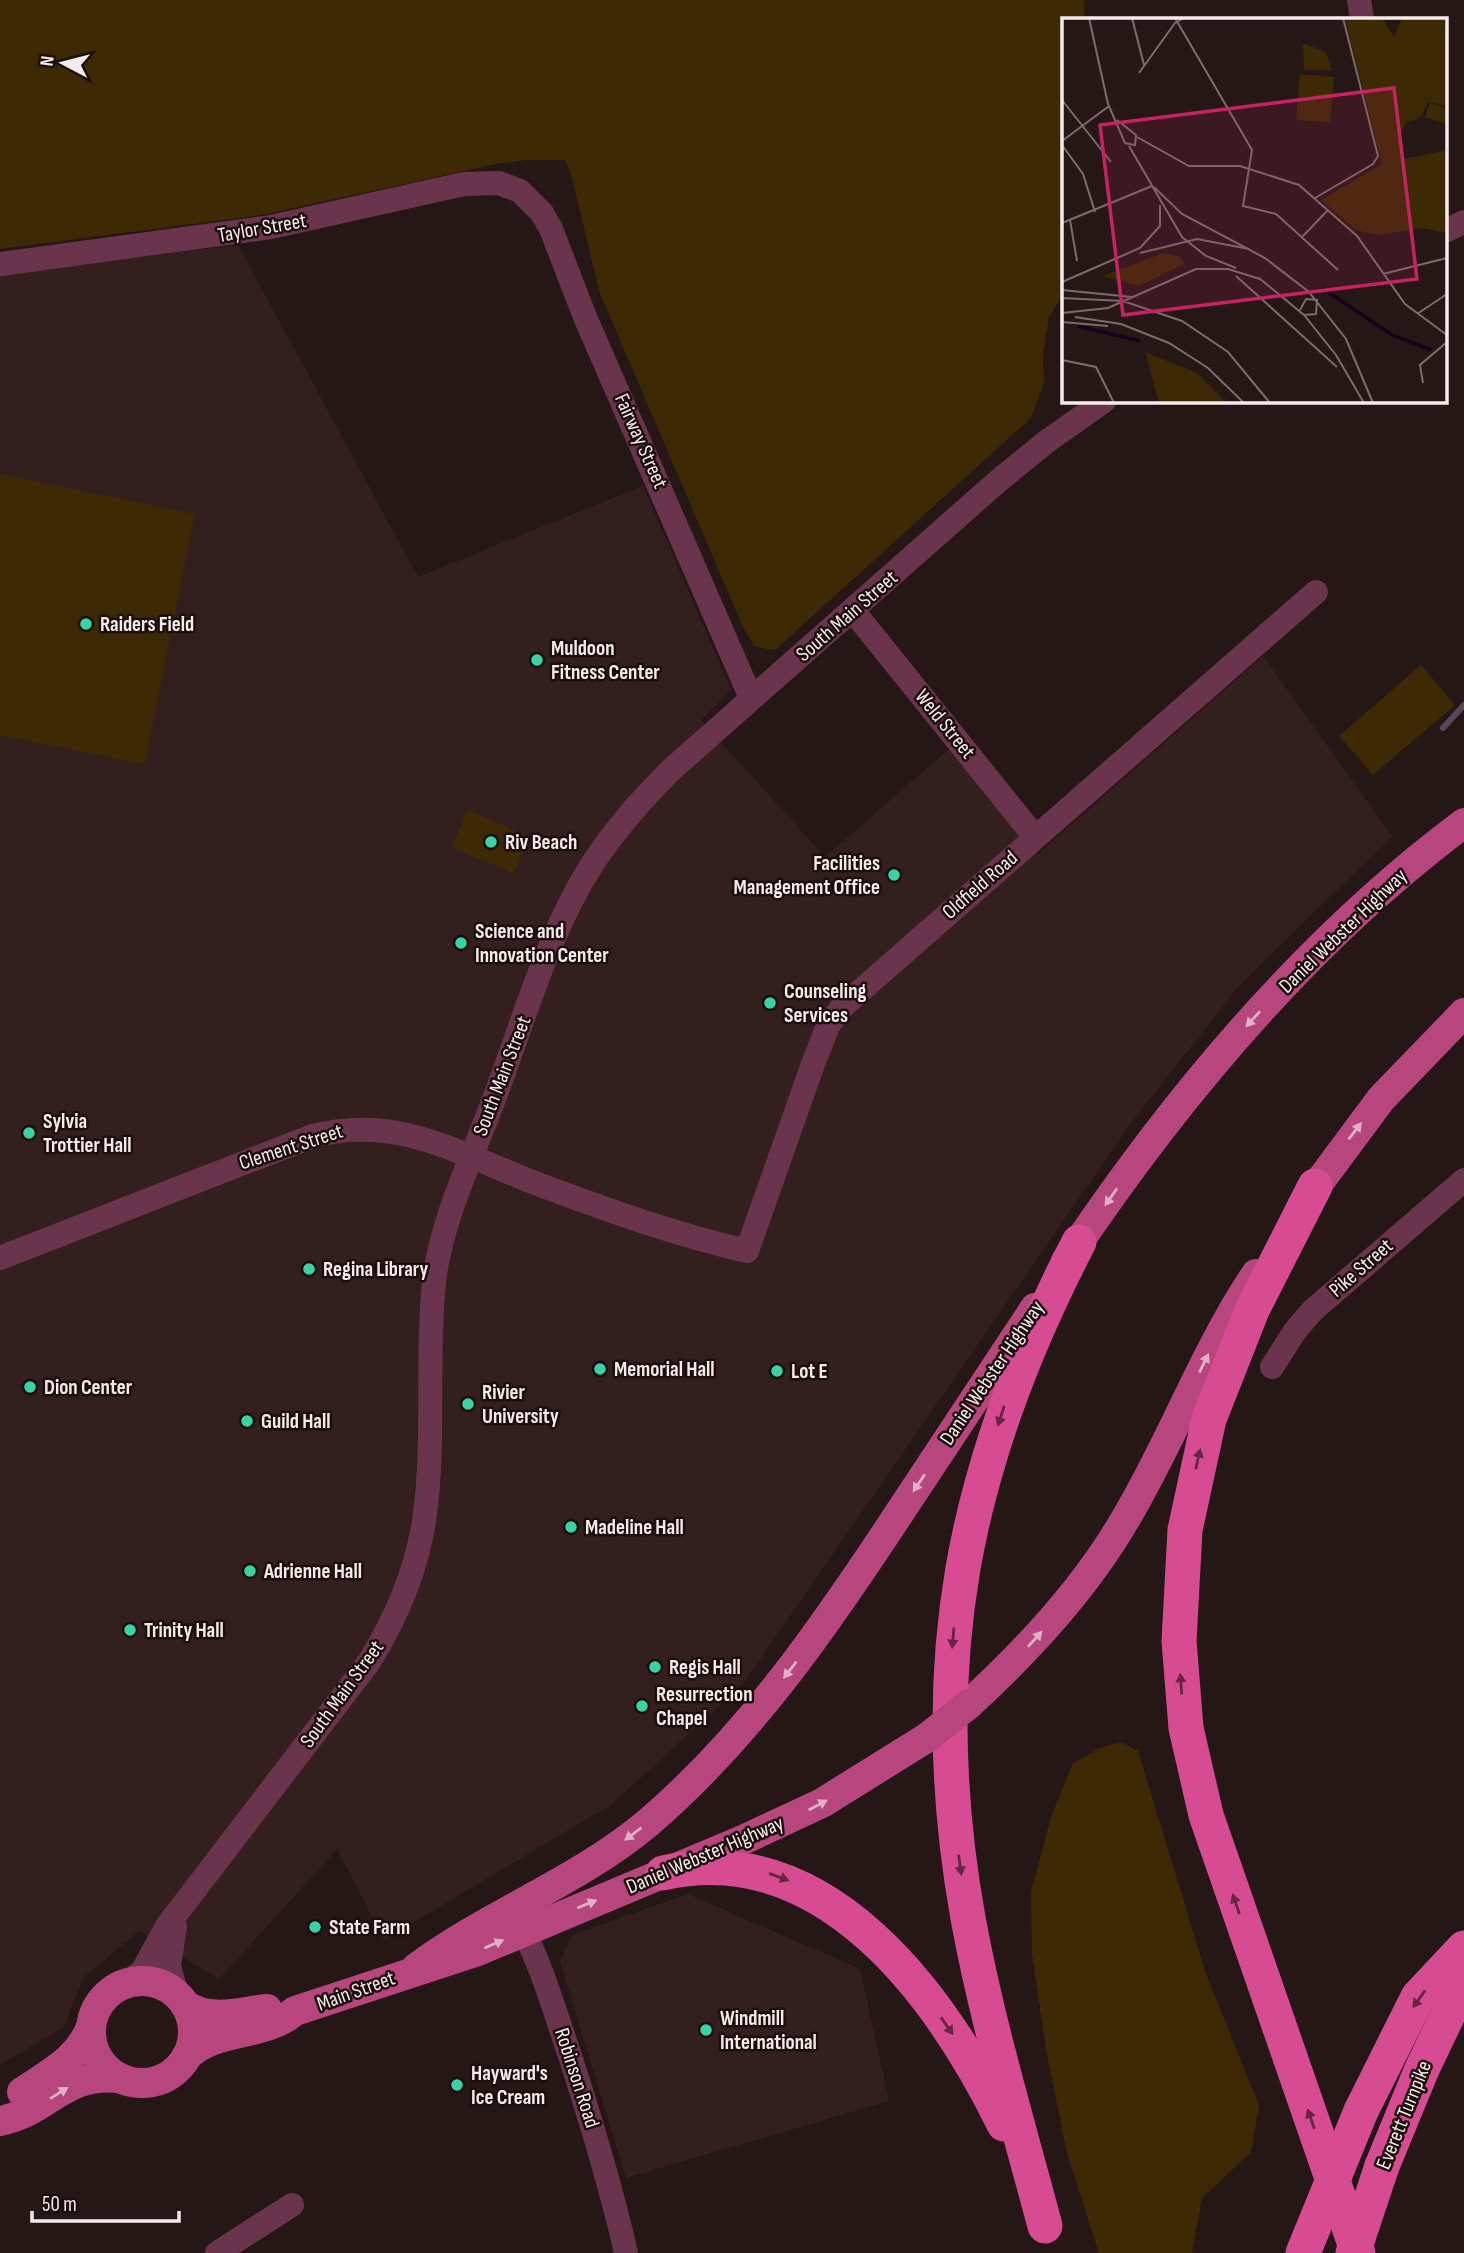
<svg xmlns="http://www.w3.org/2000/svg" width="1464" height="2253" font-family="'Sofia Sans Condensed',sans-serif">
<rect width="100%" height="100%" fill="#251716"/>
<g fill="#341f1f">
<path d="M 238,245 L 418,577 L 643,486 L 731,690 L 701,720 L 825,857 L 949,749 L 1038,854 L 1263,656 L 1392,836 L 1238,987 L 1131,1123 L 743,1684 L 612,1804 L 384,1940 L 337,1849 L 219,1979 L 139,1931 L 83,1978 L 64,2027 L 0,2065 L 0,274 Z"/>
<path d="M 688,1894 L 860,1969 L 889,2101 L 626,2178 L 560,1961 L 572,1935 Z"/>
</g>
<g fill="#3d2a04">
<path d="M 0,0 L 1084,0 L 1085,19 L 1063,19 L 1063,295 L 1049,317 L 1043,354 L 1044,383 L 1031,418 L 775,650 L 755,647 L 743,627 L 599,291 L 571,173 L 565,160 L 526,160 L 496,164 L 262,215 L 0,249 Z"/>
<path d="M 0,474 L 195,514 L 145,764 L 0,735 Z"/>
<path d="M 1421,665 L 1455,705 L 1373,775 L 1339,736 Z"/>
<path d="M 467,810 L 529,836 L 514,873 L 452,848 Z"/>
<path d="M 1121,1742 L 1138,1751 L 1206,1974 L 1259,2105 L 1251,2152 L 1202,2198 L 1192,2253 L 1099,2253 L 1067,2153 L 1047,2055 L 1032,1954 L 1031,1892 L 1051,1817 L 1073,1763 L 1100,1748 Z"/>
</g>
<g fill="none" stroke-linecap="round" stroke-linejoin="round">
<path stroke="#5b465b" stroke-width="6" d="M 1443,728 L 1464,705"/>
<g stroke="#6a344d" stroke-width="24">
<path d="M 1359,0 L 1362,19"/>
<path d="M 1445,231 L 1464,222"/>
<path d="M 0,264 L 271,227 L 464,184 L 499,183 L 520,191 L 542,213 L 551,229 L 585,317 L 751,698"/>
<path d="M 854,612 L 1035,837"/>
<path d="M 0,1258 L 313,1136 C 400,1113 464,1157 543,1186 C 610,1211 677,1235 747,1251 L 813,1064 L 828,1026 L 842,1007 L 1316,592"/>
<path d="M 1272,1367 L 1295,1331 L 1312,1311 L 1464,1180"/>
<path d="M 516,1916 C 540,1960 554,2009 570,2056 C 591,2121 611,2186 626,2253"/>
<path d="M 175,1926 L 169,1966 L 177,1995"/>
<path d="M 129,1982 L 143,1970 L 167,1926 L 369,1662 C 397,1617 418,1567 425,1514 C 435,1438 426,1359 434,1282 C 441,1221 470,1163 491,1107 C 520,1032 542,951 582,881 C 606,839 637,804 671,770 L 997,482 L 1046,442 L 1104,401"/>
<path d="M 217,2253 L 292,2205"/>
</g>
<g stroke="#b7467e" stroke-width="30">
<path d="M 1303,1204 L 1381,1099 L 1464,1013"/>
<path d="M 1066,1261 C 1175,1098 1306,941 1464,823"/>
<path d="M 969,1704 C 1028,1650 1083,1591 1123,1523 C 1172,1442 1203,1353 1256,1274"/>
<path d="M 416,1968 C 490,1913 578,1882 649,1822 C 750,1735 825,1626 898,1515 C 944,1446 989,1377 1035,1308"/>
<circle cx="142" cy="2032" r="51"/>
<path d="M 185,2005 C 211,2022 239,2012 267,2009"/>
<path d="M 186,2057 C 216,2027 264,2038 295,2011 L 478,1951 L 745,1839 L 822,1803 L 928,1737"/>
<path d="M 22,2092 C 50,2073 78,2060 91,2027"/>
<path d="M 0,2121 C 50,2111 62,2072 120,2078"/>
</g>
<g stroke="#d64b92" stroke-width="35">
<path d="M 1315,1186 L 1252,1310 L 1209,1419 L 1185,1530 L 1179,1641 L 1186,1728 L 1206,1815 L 1358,2253"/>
<path d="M 663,1873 C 826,1836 941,1996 1004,2124"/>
<path d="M 1361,2111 L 1418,1997 L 1464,1948"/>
<path d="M 1382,2166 L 1422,2069 L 1464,1981"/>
<path d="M 1045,2226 C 1018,2124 987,2022 968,1918 C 923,1666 962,1467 1079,1242"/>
</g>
<path stroke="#b7467e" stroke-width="30" d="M 928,1737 L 969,1704"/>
<g stroke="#d64b92" stroke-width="35">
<path d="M 1303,2253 L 1361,2111"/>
<path d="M 1353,2253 L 1382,2166"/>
</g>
</g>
<defs><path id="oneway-solid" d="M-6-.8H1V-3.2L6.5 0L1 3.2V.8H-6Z" transform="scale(1.75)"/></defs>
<g fill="#e0b1c5">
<use href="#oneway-solid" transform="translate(1253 1019) rotate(132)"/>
<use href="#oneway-solid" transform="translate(1355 1131) rotate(-52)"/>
<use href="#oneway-solid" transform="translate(1111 1197) rotate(125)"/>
<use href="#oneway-solid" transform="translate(1204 1363) rotate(-64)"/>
<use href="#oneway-solid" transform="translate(919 1483) rotate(124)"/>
<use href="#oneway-solid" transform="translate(1035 1639) rotate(-48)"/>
<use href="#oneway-solid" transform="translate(790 1670) rotate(128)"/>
<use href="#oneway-solid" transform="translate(818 1805) rotate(-28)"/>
<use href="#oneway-solid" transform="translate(633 1834) rotate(143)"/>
<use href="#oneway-solid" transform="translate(587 1904) rotate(-22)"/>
<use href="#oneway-solid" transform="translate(494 1944) rotate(-23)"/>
<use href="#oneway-solid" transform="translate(59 2093) rotate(-32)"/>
</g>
<g fill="#662642">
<use href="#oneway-solid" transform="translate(1001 1416) rotate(108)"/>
<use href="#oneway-solid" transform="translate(1198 1459) rotate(-77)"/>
<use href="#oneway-solid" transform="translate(953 1638) rotate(95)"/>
<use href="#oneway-solid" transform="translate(1181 1684) rotate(-94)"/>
<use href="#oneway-solid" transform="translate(960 1865) rotate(82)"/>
<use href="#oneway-solid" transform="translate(779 1877) rotate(20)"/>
<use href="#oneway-solid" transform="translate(1236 1904) rotate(-109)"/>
<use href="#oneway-solid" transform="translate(1419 1999) rotate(125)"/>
<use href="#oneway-solid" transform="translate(947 2026) rotate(55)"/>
<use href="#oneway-solid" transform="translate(1311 2119) rotate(-109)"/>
</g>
<g fill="#38d4a6" stroke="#1b0e0d" stroke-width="2.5">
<circle cx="86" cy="624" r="7"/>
<circle cx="537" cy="660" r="7"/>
<circle cx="491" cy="842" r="7"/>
<circle cx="894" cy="875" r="7"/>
<circle cx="461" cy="943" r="7"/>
<circle cx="770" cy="1003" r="7"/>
<circle cx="29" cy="1133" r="7"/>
<circle cx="309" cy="1269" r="7"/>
<circle cx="600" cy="1369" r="7"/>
<circle cx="777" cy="1371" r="7"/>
<circle cx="30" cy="1387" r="7"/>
<circle cx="468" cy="1404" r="7"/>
<circle cx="247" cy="1421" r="7"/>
<circle cx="571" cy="1527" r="7"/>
<circle cx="250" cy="1571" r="7"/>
<circle cx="130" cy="1630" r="7"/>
<circle cx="655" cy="1667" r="7"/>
<circle cx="642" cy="1706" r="7"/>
<circle cx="315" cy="1927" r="7"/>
<circle cx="706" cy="2030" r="7"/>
<circle cx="457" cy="2085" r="7"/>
</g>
<g text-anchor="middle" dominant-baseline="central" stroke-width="5" stroke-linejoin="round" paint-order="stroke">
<g font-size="21" fill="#f6ebeb" stroke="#1b0e0d">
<text transform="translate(262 228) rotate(-10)">Taylor Street</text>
<text transform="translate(641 441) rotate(66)">Fairway Street</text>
<text transform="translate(847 616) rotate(-41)">South Main Street</text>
<text transform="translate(945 724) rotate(51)">Weld Street</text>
<text transform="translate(980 885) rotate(-41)">Oldfield Road</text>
<text transform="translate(1343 931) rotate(-44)">Daniel Webster Highway</text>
<text transform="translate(502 1076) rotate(-69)">South Main Street</text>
<text transform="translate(291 1147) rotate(-18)">Clement Street</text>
<text transform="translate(1361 1268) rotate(-41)">Pike Street</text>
<text transform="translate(992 1373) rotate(-56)">Daniel Webster Highway</text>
<text transform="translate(342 1694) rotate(-54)">South Main Street</text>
<text transform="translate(705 1855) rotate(-23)">Daniel Webster Highway</text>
<text transform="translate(356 1991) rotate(-20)">Main Street</text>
<text transform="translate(577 2078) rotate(72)">Robinson Road</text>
<text transform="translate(1404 2115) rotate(-68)">Everett Turnpike</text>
</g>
<g font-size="21" font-weight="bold" fill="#f6ebeb" stroke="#1b0e0d" text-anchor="start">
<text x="100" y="624">Raiders Field</text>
<text x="551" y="648">Muldoon<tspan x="551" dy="24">Fitness Center</tspan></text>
<text x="505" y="842">Riv Beach</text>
<text x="880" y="863" text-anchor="end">Facilities<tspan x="880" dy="24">Management Office</tspan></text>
<text x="475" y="931">Science and<tspan x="475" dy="24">Innovation Center</tspan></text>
<text x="784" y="991">Counseling<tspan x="784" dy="24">Services</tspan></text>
<text x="43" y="1121">Sylvia<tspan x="43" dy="24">Trottier Hall</tspan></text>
<text x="323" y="1269">Regina Library</text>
<text x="614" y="1369">Memorial Hall</text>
<text x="791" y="1371">Lot E</text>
<text x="44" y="1387">Dion Center</text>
<text x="482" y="1392">Rivier<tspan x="482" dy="24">University</tspan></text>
<text x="261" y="1421">Guild Hall</text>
<text x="585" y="1527">Madeline Hall</text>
<text x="264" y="1571">Adrienne Hall</text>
<text x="144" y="1630">Trinity Hall</text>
<text x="669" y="1667">Regis Hall</text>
<text x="656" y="1694">Resurrection<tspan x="656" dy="24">Chapel</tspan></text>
<text x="329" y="1927">State Farm</text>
<text x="720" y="2018">Windmill<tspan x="720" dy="24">International</tspan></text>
<text x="471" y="2073">Hayward's<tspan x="471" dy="24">Ice Cream</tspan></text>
</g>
</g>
<g transform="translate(1062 18)">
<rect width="385" height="385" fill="#251716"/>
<path d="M 283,0 L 320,0 L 332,19 L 340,0 L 385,0 L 385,88 L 366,84 L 359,99 L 344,105 L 338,117 L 342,141 L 385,132 L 385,215 L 360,210 L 316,217 L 294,212 L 259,182 L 320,146 ZM 241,25 L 264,34 L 270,52 L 242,52 ZM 238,56 L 272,59 L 268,104 L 234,102 ZM 368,85 L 385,91 L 385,106 L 363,99 ZM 102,235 L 119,239 L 122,246 L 77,268 L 40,258 ZM 83,334 L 135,355 L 165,385 L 97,385 Z" fill="#3d2a04"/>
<path fill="none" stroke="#19001d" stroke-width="3.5" d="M 260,270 L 330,317 L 369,332M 16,308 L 78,323"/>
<path fill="none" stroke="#796c6b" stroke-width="2" d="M 27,0 L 46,86 L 63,125 L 73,127 L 74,117 L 55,102M 70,0 L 82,47M 113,0 L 190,132 L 181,188 L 214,196 L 276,252M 77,55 L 113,5 L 122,0M 0,82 L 49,144M 75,119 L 127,148 L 178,148 L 237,167 L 295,218 L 343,286 L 385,317M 0,123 L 47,88M 0,127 L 21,156 L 33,194M 67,128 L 120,219 L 144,238 L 174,250M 92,169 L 120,196 L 203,240 L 247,274 L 284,321 L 311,385M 253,180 L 311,146 L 316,138 L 281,0M 8,202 L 15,243M 0,205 L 90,168M 240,219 L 266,192M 78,235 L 135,221 L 187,231M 321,256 L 385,240M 174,258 L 275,349M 197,260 L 242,297 L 274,337 L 302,385M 0,264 L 78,230 L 98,208 L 98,187M 0,272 L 70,279M 0,280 L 61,283 L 120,303 L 166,334 L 208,385M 238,292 L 244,281 L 255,282 L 254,296 L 242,297M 0,295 L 46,290 L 134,251 L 166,251 L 198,261M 355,296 L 385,276M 13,299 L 59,306 L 107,325 L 146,350 L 182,385M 0,304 L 46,308M 0,342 L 34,349 L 52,385M 361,365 L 358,347 L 385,324"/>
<path fill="#c52362" fill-opacity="0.15" stroke="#c52362" stroke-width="3.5" d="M 332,70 L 355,261 L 61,297 L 38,107 Z"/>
<rect width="385" height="385" fill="none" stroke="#f6ebeb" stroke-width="3.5"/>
</g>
<g transform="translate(63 63) rotate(277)" stroke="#1b0e0d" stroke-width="5" paint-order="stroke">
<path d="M0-5L12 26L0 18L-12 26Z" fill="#f6ebeb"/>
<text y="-10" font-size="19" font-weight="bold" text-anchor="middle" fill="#f6ebeb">N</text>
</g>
<path d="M32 2211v10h147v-10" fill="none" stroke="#f6ebeb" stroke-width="3.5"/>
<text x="42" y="2211" font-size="21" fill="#f6ebeb" stroke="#1b0e0d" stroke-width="5" paint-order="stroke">50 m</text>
</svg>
